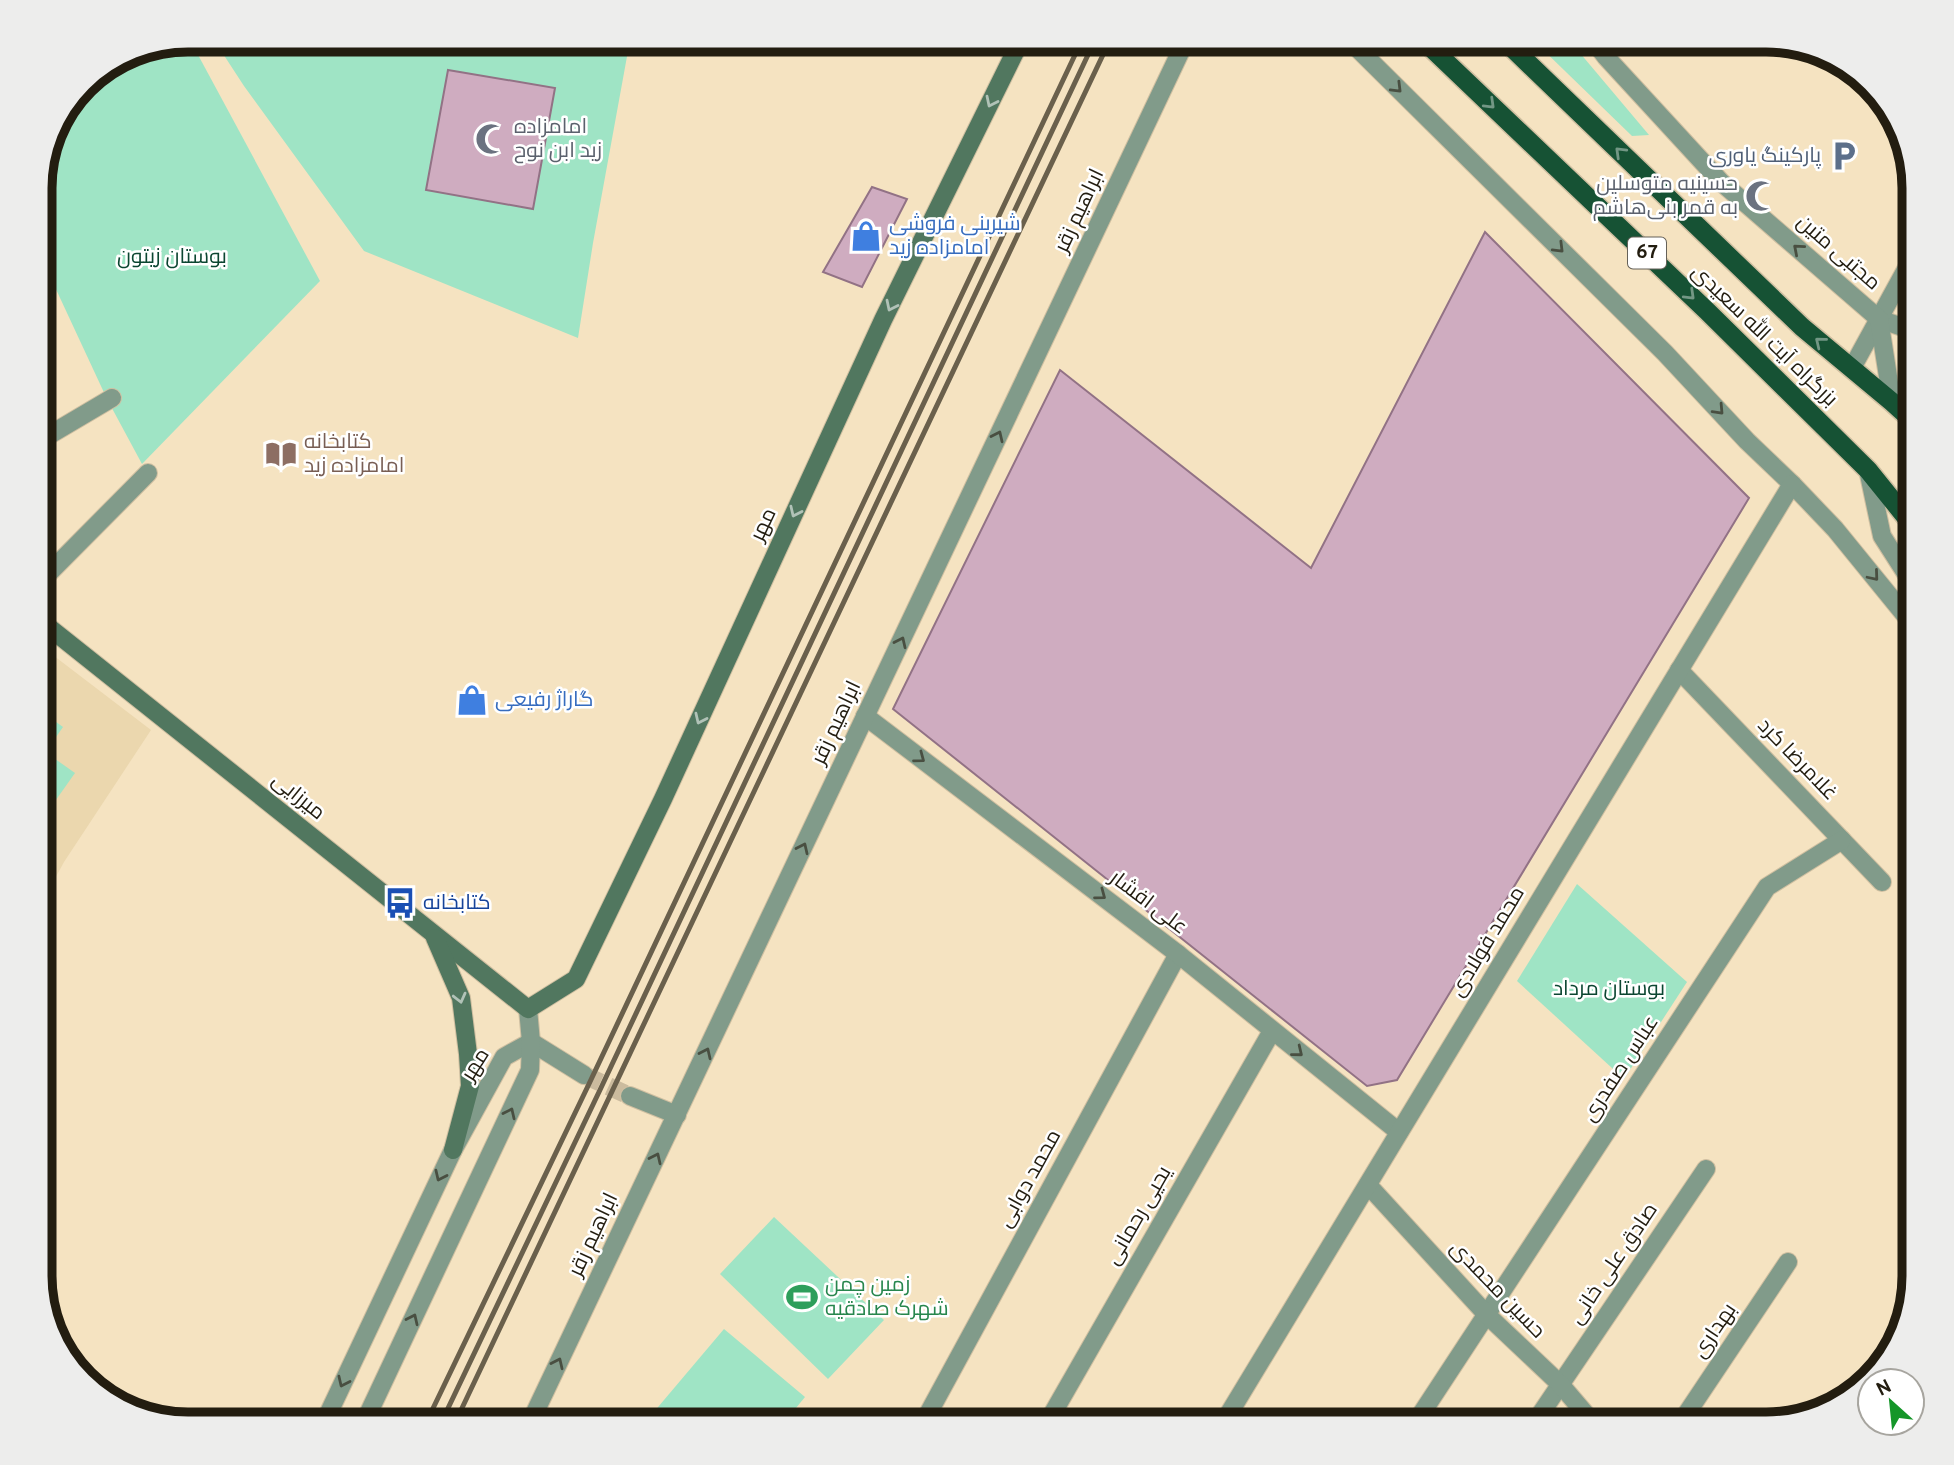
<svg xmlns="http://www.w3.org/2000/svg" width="1954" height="1465" font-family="Overpass,Cairo,sans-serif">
<rect width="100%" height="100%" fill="#f5e3c1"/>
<path fill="#ebd7ae" d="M 41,646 L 151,730 L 64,862 L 41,904 Z"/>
<g fill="#9fe4c5">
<path d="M 190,40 L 320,281 L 142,464 L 107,399 L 41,257 L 41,178 L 56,123 L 90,77 L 132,51 Z"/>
<path d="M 214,40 L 630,40 L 593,243 L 578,338 L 364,251 L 244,86 Z"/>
<path d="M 1533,40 L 1569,40 L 1649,135 L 1632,136 Z"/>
<path d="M 41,711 L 63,727 L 47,750 L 41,746 Z"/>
<path d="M 41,749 L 75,773 L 41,821 Z"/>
<path d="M 1577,884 L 1687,982 L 1624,1079 L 1517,981 Z"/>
<path d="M 774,1217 L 884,1320 L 828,1379 L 720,1274 Z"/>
<path d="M 724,1329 L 805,1397 L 782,1425 L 667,1425 L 653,1413 Z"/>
</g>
<g fill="#cfacc0" stroke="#927285" stroke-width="2">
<path d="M 448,70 L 555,88 L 533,209 L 426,190 Z"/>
<path d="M 872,187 L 907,199 L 862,287 L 823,272 Z"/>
<path d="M 1485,232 L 1749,498 L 1397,1080 L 1367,1086 L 893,709 L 1060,370 L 1311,568 Z"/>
</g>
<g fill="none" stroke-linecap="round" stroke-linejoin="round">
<path stroke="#cbbb9e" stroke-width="18" stroke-dasharray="18 9" stroke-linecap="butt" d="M 584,1075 L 630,1096"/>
<defs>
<g id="minor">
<path d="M 41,272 L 43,271"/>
<path d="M 1879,319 L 1914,331"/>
<path d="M 1852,368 L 1914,255"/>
<path d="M 41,440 L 112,398"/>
<path d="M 41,581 L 148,473"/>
<path d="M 1679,670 L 1882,882"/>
<path d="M 922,1425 L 1178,954"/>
<path d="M 1046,1425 L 1272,1031"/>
<path d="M 1414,1425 L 1767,887 L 1842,840"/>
<path d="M 1533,1425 L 1706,1169"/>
<path d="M 1679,1425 L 1788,1262"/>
</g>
<g id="tertiary">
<path d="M 1349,40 L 1665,353 L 1747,441 L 1792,484 L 1835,529 L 1914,626"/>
<path d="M 1593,40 L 1606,57 L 1721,182 L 1879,319 L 1892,402"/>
<path d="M 1868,470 L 1882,536 L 1914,586"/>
<path d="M 865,716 L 1178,954 L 1399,1132"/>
<path d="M 531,1042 L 584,1075"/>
<path d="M 630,1096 L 677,1115"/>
<path d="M 1368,1185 L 1487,1315 L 1560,1384 L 1595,1425"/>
<path d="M 323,1425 L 453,1150 L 504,1057 L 531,1042"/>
<path d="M 363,1425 L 530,1070 L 531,1042 L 528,1009"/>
<path d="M 529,1425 L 1186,40"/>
<path d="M 1222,1425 L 1792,484"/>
</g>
<g id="secondary">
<path d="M 41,621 L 528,1009 L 576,979 L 663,799 L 883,320 L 1021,40"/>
<path d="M 435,938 L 461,998 L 468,1054 L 470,1086 L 453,1150"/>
</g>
<g id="trunk">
<path d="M 1423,40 L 1707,311 L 1868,470 L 1914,527"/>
<path d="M 1504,40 L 1802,327 L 1892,402 L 1914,422"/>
</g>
</defs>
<use href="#minor" stroke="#cfbfa1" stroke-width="20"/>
<use href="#tertiary" stroke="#cfbfa1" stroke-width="20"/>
<use href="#secondary" stroke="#cfbfa1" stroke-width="20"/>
<use href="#trunk" stroke="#cfbfa1" stroke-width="22"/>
<use href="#minor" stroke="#819b8a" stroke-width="18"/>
<use href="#tertiary" stroke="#819b8a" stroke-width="18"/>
<use href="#secondary" stroke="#51775f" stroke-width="18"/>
<use href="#trunk" stroke="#165234" stroke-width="19"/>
<g stroke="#6a604c" stroke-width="5">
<path d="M 425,1425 L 588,1086 L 1082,40"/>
<path d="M 440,1425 L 599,1092 L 1095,40"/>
<path d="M 454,1425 L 1110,40"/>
</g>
</g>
<defs><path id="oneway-chevron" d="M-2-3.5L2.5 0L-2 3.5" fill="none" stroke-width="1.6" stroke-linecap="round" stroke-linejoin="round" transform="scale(1.75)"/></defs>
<g stroke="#494f41">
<use href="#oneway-chevron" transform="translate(1397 88) rotate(45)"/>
<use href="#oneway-chevron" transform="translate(1559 248) rotate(45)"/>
<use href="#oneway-chevron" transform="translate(1798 249) rotate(-139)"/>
<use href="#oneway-chevron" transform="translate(1719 410) rotate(47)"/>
<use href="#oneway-chevron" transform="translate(998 436) rotate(-65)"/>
<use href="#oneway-chevron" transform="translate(1874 576) rotate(50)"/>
<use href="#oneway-chevron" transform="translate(901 642) rotate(-65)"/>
<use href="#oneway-chevron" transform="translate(920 758) rotate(37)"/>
<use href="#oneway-chevron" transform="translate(803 848) rotate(-65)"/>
<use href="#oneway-chevron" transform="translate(1101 895) rotate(37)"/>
<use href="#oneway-chevron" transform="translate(1298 1052) rotate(39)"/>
<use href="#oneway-chevron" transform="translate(706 1053) rotate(-65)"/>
<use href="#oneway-chevron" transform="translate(510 1113) rotate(-65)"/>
<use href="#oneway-chevron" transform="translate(656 1158) rotate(-65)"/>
<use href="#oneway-chevron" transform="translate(440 1176) rotate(115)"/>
<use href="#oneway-chevron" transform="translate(413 1319) rotate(-65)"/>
<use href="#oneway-chevron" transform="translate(558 1363) rotate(-65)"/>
<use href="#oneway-chevron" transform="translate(343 1382) rotate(115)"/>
</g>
<g stroke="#b1c2b7">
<use href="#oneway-chevron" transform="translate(991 102) rotate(116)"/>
<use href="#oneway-chevron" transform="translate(891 306) rotate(116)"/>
<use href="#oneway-chevron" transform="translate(795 512) rotate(115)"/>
<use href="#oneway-chevron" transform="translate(700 719) rotate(115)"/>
<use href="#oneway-chevron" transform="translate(460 998) rotate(76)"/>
</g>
<g stroke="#739785">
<use href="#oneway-chevron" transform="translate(1490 104) rotate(44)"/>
<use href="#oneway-chevron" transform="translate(1620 152) rotate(-136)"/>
<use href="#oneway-chevron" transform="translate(1690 295) rotate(44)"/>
<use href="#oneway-chevron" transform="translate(1820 342) rotate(-141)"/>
</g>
<defs>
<symbol id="mosque-bare" viewBox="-9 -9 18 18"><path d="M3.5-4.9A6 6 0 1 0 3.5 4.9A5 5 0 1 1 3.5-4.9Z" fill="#6b7280" stroke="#fff" stroke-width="2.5" paint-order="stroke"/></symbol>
<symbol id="parking-bare" viewBox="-9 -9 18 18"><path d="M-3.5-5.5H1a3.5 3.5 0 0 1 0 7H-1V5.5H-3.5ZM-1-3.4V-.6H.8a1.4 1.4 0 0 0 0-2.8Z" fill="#5c6f8a" stroke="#fff" stroke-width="2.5" paint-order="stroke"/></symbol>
<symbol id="shop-bare" viewBox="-9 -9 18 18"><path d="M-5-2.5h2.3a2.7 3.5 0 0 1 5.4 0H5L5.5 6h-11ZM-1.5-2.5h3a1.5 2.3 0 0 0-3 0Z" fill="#3f7fe0" stroke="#fff" stroke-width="2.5" paint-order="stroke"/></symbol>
<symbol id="library-bare" viewBox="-9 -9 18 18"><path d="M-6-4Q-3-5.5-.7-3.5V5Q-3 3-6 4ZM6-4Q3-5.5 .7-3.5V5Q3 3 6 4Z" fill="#8d6e63" stroke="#fff" stroke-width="2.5" paint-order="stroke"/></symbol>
<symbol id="bus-bare" viewBox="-9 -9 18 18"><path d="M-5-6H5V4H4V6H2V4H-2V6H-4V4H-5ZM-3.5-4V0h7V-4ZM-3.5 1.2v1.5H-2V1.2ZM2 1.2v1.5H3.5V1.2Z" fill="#1a4fb4" stroke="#fff" stroke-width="2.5" paint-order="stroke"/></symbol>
<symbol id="stadium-bare" viewBox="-9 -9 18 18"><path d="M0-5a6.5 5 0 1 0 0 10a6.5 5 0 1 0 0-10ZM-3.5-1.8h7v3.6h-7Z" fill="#2e9e5b" stroke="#fff" stroke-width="2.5" paint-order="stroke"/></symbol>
</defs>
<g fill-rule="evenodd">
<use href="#mosque-bare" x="469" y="117" width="44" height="44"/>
<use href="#parking-bare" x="1822" y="134" width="44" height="44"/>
<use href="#mosque-bare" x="1739" y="174" width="44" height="44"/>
<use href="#shop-bare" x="844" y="214" width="44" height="44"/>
<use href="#library-bare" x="259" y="432" width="44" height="44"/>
<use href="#shop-bare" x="450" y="678" width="44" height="44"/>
<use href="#bus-bare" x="378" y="881" width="44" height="44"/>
<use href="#stadium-bare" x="780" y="1275" width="44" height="44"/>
</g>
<g text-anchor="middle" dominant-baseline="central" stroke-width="5" stroke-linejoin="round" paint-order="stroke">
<rect fill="#fff" stroke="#656158" stroke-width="2" x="1628" y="237.5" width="38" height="31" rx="5"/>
<g font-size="19" font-weight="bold" fill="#231d10">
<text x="1647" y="253">67</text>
</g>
<g font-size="21" fill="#5b616d" stroke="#fff" text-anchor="start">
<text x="514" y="127">امامزاده<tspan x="514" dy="24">زید ابن نوح</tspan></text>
<text x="1738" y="184" text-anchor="end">حسینیه متوسلین<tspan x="1738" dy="24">به قمر بنی‌هاشم</tspan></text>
</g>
<g font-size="21" fill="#4e5e75" stroke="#fff" text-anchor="end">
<text x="1821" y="156">پارکینگ یاوری</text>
</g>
<g font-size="21" fill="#231d10" stroke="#fff">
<text transform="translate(1080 211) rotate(-65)">ابراهیم زقر</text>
<text transform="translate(1838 253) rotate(41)">مجتبی متین</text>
<text transform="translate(1764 336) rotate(44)">بزرگراه آیت الله سعیدی</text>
<text transform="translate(764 525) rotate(-65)">مهر</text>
<text transform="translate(837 723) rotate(-65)">ابراهیم زقر</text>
<text transform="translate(1797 760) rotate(46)">غلامرضا کرد</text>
<text transform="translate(298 797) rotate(39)">میرزایی</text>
<text transform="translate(1148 903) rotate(37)">علی افشار</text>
<text transform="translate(1488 942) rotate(-59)">محمد فولادی</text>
<text transform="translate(476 1065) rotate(-58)">مهر</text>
<text transform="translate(1621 1069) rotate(-57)">عباس صفدری</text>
<text transform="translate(1030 1179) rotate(-61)">محمد دوابی</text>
<text transform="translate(1139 1216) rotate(-60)">یحیی رحمانی</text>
<text transform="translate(594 1235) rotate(-65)">ابراهیم زقر</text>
<text transform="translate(1614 1264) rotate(-56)">صادق علی خانی</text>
<text transform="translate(1497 1290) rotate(46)">حسین محمدی</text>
<text transform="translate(1715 1331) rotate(-56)">بهداری</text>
</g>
<g font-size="21" fill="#366cbe" stroke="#fff" text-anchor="start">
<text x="889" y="224">شیرینی فروشی<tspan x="889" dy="24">امامزاده زید</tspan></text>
<text x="495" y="700">گاراژ رفیعی</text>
</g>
<g font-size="21" fill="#0b4631" stroke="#fff">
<text x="172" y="257">بوستان زیتون</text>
<text x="1609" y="989">بوستان مرداد</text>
</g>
<g font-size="21" fill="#785e54" stroke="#fff" text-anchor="start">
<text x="304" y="442">کتابخانه<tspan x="304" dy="24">امامزاده زید</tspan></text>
</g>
<g font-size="21" fill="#164399" stroke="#fff" text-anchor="start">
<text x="423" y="903">کتابخانه</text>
</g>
<g font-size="21" fill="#27864d" stroke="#fff" text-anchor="start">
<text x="825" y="1285">زمین چمن<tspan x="825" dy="24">شهرک صادقیه</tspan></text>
</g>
</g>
<path d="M0 0H1954V1465H0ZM188 52H1766A136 136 0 0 1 1902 188V1276A136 136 0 0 1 1766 1412H188A136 136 0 0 1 52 1276V188A136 136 0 0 1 188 52Z" fill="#ededec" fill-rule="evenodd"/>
<path fill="none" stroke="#231d10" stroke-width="9" d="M188 52H1766A136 136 0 0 1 1902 188V1276A136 136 0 0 1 1766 1412H188A136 136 0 0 1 52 1276V188A136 136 0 0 1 188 52Z"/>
<g transform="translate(1891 1402) rotate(333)"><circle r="33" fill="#ffffff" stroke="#a7a59f" stroke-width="2"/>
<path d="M0-5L12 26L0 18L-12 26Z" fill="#159629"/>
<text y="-10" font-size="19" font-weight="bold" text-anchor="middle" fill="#231d10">N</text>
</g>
</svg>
